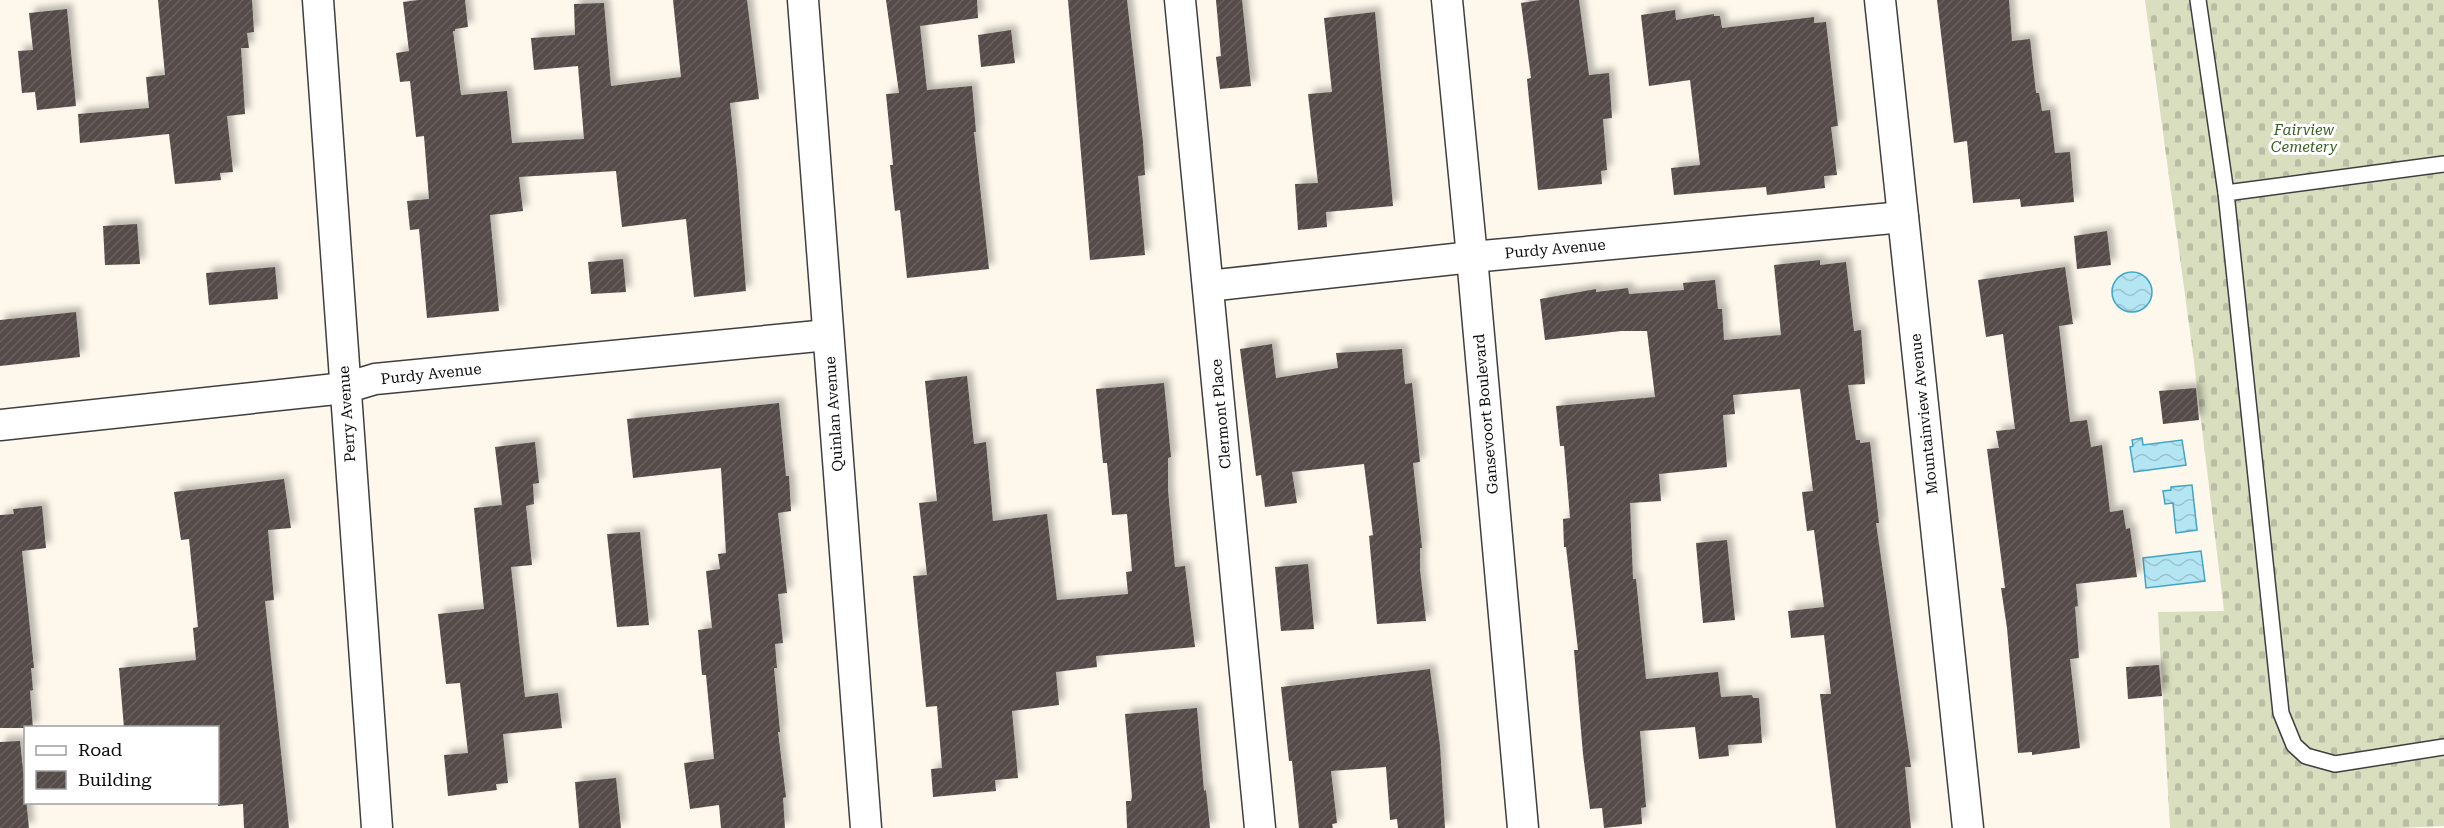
<svg xmlns="http://www.w3.org/2000/svg" width="2444" height="828" font-family="'Roboto Serif',serif">
<defs>
<pattern id="cemetery-stones" width="16" height="16" patternUnits="userSpaceOnUse" patternTransform="scale(1.5)"><rect width="16" height="16" fill="#d9debf"/><path d="M2 7V4a2 2 0 0 1 4 0v3zM10 15v-3a2 2 0 0 1 4 0v3z" fill="#b9bda3"/></pattern>
<pattern id="water-waves" width="16" height="10" patternUnits="userSpaceOnUse" patternTransform="scale(1.5)"><rect width="16" height="10" fill="#b4e5f2"/><path d="M0 5q4-4 8 0t8 0" fill="none" stroke="#9ac3ce"/></pattern>
<pattern id="building-hatch" width="6" height="6" patternUnits="userSpaceOnUse" patternTransform="scale(1.5)"><rect width="6" height="6" fill="#544c49"/><path d="M-1 1l2-2M0 6l6-6M5 7l2-2" fill="none" stroke="#68615f"/></pattern>
<filter id="shadow"><feDropShadow dx="5.5" dy="-5.5" stdDeviation="3" flood-color="#0004"/></filter>
</defs>
<rect width="100%" height="100%" fill="#fef8ec"/>
<path fill="url(#cemetery-stones)" d="M 2145,0 L 2444,0 L 2444,826 L 2398,828 L 2170,828 L 2158,612 L 2224,611 L 2193,354 Z"/>
<g fill="url(#water-waves)" stroke="#3fa5c5" stroke-width="1.5">
<circle cx="2132" cy="292" r="20"/>
<path d="M 2142,438 L 2143,445 L 2182,440 L 2186,465 L 2134,472 L 2130,447 L 2133,446 L 2132,440 Z"/>
<path d="M 2192,485 L 2197,530 L 2176,533 L 2173,503 L 2165,504 L 2163,491 L 2171,490 L 2171,487 Z"/>
<path d="M 2201,551 L 2205,581 L 2146,588 L 2143,558 Z"/>
</g>
<g fill="url(#building-hatch)" filter="url(#shadow)">
<path d="M 158,0 L 252,0 L 254,32 L 247,33 L 249,48 L 241,48 L 245,114 L 227,116 L 233,172 L 220,173 L 221,180 L 175,184 L 169,134 L 80,143 L 78,114 L 149,108 L 146,77 L 165,75 Z"/>
<path d="M 419,0 L 465,0 L 468,27 L 455,29 L 455,31 L 453,31 L 461,95 L 507,91 L 512,143 L 584,139 L 578,66 L 534,70 L 531,38 L 575,35 L 574,4 L 604,3 L 611,86 L 681,77 L 673,0 L 747,0 L 759,99 L 730,103 L 737,171 L 746,291 L 694,297 L 686,219 L 622,227 L 616,171 L 519,177 L 523,211 L 490,215 L 499,311 L 427,318 L 419,229 L 410,230 L 407,201 L 429,199 L 424,136 L 416,137 L 410,81 L 400,82 L 396,53 L 409,51 L 403,2 Z"/>
<path d="M 886,0 L 977,0 L 978,18 L 920,26 L 927,90 L 972,86 L 976,132 L 974,132 L 989,269 L 907,278 L 900,210 L 895,211 L 890,165 L 893,165 L 886,94 L 899,93 Z"/>
<path d="M 1068,0 L 1127,0 L 1143,142 L 1145,175 L 1138,176 L 1145,255 L 1090,260 Z"/>
<path d="M 1216,0 L 1242,0 L 1251,86 L 1220,89 L 1216,57 L 1221,56 Z"/>
<path d="M 1540,0 L 1579,0 L 1589,75 L 1609,73 L 1612,118 L 1603,119 L 1607,170 L 1601,171 L 1602,184 L 1538,190 L 1527,79 L 1531,78 L 1521,3 Z"/>
<path d="M 1937,0 L 2009,0 L 2012,41 L 2030,39 L 2036,93 L 2039,93 L 2042,111 L 2050,110 L 2055,153 L 2070,152 L 2074,202 L 2021,207 L 2020,199 L 1973,203 L 1967,141 L 1954,143 Z"/>
<path d="M 67,9 L 76,106 L 37,110 L 35,92 L 22,93 L 18,51 L 33,50 L 29,13 Z"/>
<path d="M 1675,10 L 1676,20 L 1714,14 L 1714,16 L 1720,16 L 1722,28 L 1814,17 L 1814,23 L 1826,22 L 1838,126 L 1831,127 L 1837,175 L 1824,176 L 1825,188 L 1767,195 L 1766,187 L 1674,195 L 1671,168 L 1700,165 L 1690,80 L 1649,86 L 1641,15 Z"/>
<path d="M 1375,12 L 1393,206 L 1326,212 L 1327,227 L 1298,230 L 1295,184 L 1318,183 L 1308,94 L 1332,92 L 1324,18 Z"/>
<path d="M 1011,30 L 1015,63 L 981,67 L 978,35 Z"/>
<path d="M 137,224 L 140,264 L 105,265 L 103,226 Z"/>
<path d="M 2107,231 L 2111,265 L 2077,269 L 2074,236 Z"/>
<path d="M 623,259 L 626,292 L 591,294 L 588,262 Z"/>
<path d="M 1820,260 L 1820,265 L 1846,262 L 1854,331 L 1861,330 L 1865,384 L 1848,385 L 1856,440 L 1860,440 L 1860,443 L 1870,442 L 1879,523 L 1876,523 L 1911,767 L 1905,767 L 1911,828 L 1836,828 L 1820,694 L 1831,694 L 1824,635 L 1791,638 L 1788,611 L 1824,607 L 1814,530 L 1807,531 L 1802,492 L 1813,491 L 1800,389 L 1733,395 L 1735,414 L 1723,415 L 1727,467 L 1659,474 L 1661,501 L 1630,503 L 1633,579 L 1636,579 L 1646,679 L 1718,672 L 1721,697 L 1752,695 L 1753,698 L 1759,698 L 1762,743 L 1728,745 L 1729,756 L 1699,759 L 1695,727 L 1640,731 L 1646,807 L 1641,808 L 1642,824 L 1604,828 L 1602,808 L 1590,809 L 1583,754 L 1574,650 L 1578,650 L 1566,547 L 1564,547 L 1563,519 L 1570,518 L 1564,446 L 1560,446 L 1556,406 L 1655,397 L 1647,331 L 1621,331 L 1545,340 L 1540,299 L 1596,289 L 1596,292 L 1628,288 L 1629,294 L 1684,290 L 1683,283 L 1715,280 L 1718,309 L 1722,309 L 1724,340 L 1781,335 L 1774,265 Z"/>
<path d="M 275,267 L 278,299 L 209,305 L 206,273 Z"/>
<path d="M 2065,267 L 2073,324 L 2059,326 L 2070,422 L 2087,420 L 2091,447 L 2102,445 L 2110,512 L 2123,510 L 2126,529 L 2130,528 L 2137,577 L 2076,584 L 2078,606 L 2075,607 L 2079,658 L 2070,659 L 2080,748 L 2032,755 L 2032,752 L 2018,753 L 2007,628 L 2001,588 L 2005,588 L 1987,449 L 1999,448 L 1996,431 L 2015,429 L 2003,334 L 1986,337 L 1978,280 Z"/>
<path d="M 76,312 L 80,357 L 0,366 L 0,320 Z"/>
<path d="M 1272,344 L 1276,378 L 1338,368 L 1336,353 L 1402,349 L 1405,384 L 1412,383 L 1420,462 L 1413,463 L 1422,548 L 1420,548 L 1420,570 L 1426,621 L 1377,624 L 1369,536 L 1373,535 L 1364,464 L 1292,472 L 1297,503 L 1265,507 L 1261,475 L 1256,476 L 1240,349 Z"/>
<path d="M 967,376 L 974,444 L 986,442 L 993,521 L 1047,514 L 1057,600 L 1128,594 L 1126,572 L 1132,571 L 1127,514 L 1112,515 L 1107,463 L 1103,463 L 1096,389 L 1164,383 L 1171,457 L 1168,458 L 1168,490 L 1175,567 L 1185,566 L 1195,647 L 1096,656 L 1097,667 L 1056,672 L 1059,705 L 1012,711 L 1018,778 L 995,780 L 996,791 L 933,797 L 931,769 L 942,768 L 937,706 L 926,707 L 913,576 L 927,575 L 919,503 L 937,501 L 925,381 Z"/>
<path d="M 2196,388 L 2199,420 L 2163,424 L 2159,391 Z"/>
<path d="M 779,403 L 786,476 L 789,476 L 791,511 L 778,513 L 787,593 L 778,594 L 783,643 L 775,644 L 777,668 L 774,668 L 780,732 L 778,732 L 786,797 L 783,798 L 785,828 L 721,828 L 719,805 L 690,809 L 684,763 L 714,759 L 706,675 L 702,675 L 698,630 L 712,628 L 706,571 L 720,569 L 718,554 L 726,553 L 721,468 L 633,478 L 627,419 Z"/>
<path d="M 535,442 L 539,483 L 533,484 L 534,504 L 526,506 L 532,565 L 511,567 L 525,697 L 558,693 L 562,728 L 503,734 L 508,783 L 496,784 L 497,790 L 448,796 L 444,755 L 468,753 L 460,683 L 446,684 L 438,614 L 484,609 L 474,508 L 502,505 L 495,447 Z"/>
<path d="M 284,479 L 291,528 L 268,530 L 274,600 L 265,601 L 289,828 L 244,828 L 243,804 L 218,806 L 218,728 L 124,728 L 119,668 L 196,660 L 193,628 L 198,627 L 189,539 L 181,540 L 174,492 Z"/>
<path d="M 42,506 L 46,548 L 22,551 L 34,668 L 31,668 L 33,690 L 30,691 L 33,728 L 0,728 L 0,515 L 14,514 L 13,509 Z"/>
<path d="M 640,532 L 649,625 L 617,627 L 607,534 Z"/>
<path d="M 1727,540 L 1735,620 L 1703,623 L 1696,543 Z"/>
<path d="M 1308,564 L 1314,629 L 1281,631 L 1275,567 Z"/>
<path d="M 2159,665 L 2162,696 L 2128,699 L 2126,667 Z"/>
<path d="M 1430,669 L 1440,746 L 1445,828 L 1398,828 L 1397,819 L 1390,820 L 1386,767 L 1331,771 L 1337,823 L 1332,824 L 1333,828 L 1299,828 L 1292,761 L 1289,761 L 1281,687 Z"/>
<path d="M 1197,708 L 1204,791 L 1206,790 L 1210,828 L 1127,828 L 1126,801 L 1131,801 L 1132,797 L 1125,714 Z"/>
<path d="M 20,741 L 29,828 L 0,828 L 0,742 Z"/>
<path d="M 616,778 L 621,828 L 579,828 L 575,782 Z"/>
</g>
<g fill="none" stroke-linecap="round" stroke-linejoin="round">
<defs>
<g id="lane">
<path d="M 2198,0 L 2226,193"/>
<path d="M 2444,164 L 2226,193 L 2281,713 L 2294,745 L 2306,756 L 2335,764 L 2444,747"/>
</g>
<g id="street">
<path d="M 318,0 L 377,828"/>
<path d="M 803,0 L 866,828"/>
<path d="M 1180,0 L 1260,828"/>
<path d="M 1447,0 L 1472,257 L 1523,828"/>
<path d="M 1880,0 L 1968,828"/>
<path d="M 1208,286 L 1472,257 L 1903,217"/>
<path d="M 0,425 L 345,388 L 375,379 L 828,335"/>
</g>
</defs>
<use href="#lane" stroke="#3f3f3f" stroke-width="18"/>
<use href="#street" stroke="#3f3f3f" stroke-width="33"/>
<use href="#lane" stroke="#fff" stroke-width="15"/>
<use href="#street" stroke="#fff" stroke-width="30"/>
</g>
<g text-anchor="middle" dominant-baseline="central" stroke-width="6" stroke-linejoin="round" paint-order="stroke">
<g font-size="15" font-style="italic" fill="#385f21" stroke="#fff">
<text x="2304" y="130">Fairview<tspan x="2304" dy="17">Cemetery</tspan></text>
</g>
<g font-size="15" fill="#0c0c0c" stroke="#fff">
<text transform="translate(1555 249) rotate(-5)">Purdy Avenue</text>
<text transform="translate(431 374) rotate(-6)">Purdy Avenue</text>
<text transform="translate(347 414) rotate(-94)">Perry Avenue</text>
<text transform="translate(834 414) rotate(-94)">Quinlan Avenue</text>
<text transform="translate(1221 414) rotate(-95)">Clermont Place</text>
<text transform="translate(1486 414) rotate(-95)">Gansevoort Boulevard</text>
<text transform="translate(1924 414) rotate(-96)">Mountainview Avenue</text>
</g>
</g>
<rect x="24" y="726" width="195" height="78" fill="#ffffff" stroke="#9e9e9e" stroke-width="1.5"/>
<rect x="36" y="746" width="30" height="9" fill="#ffffff" stroke="#9e9e9e" stroke-width="1.5"/>
<text x="78" y="756" font-size="18" fill="#0c0c0c">Road</text>
<rect x="36" y="771" width="30" height="18" fill="url(#building-hatch)" stroke="#9e9e9e" stroke-width="1.5"/>
<text x="78" y="786" font-size="18" fill="#0c0c0c">Building</text>
</svg>
